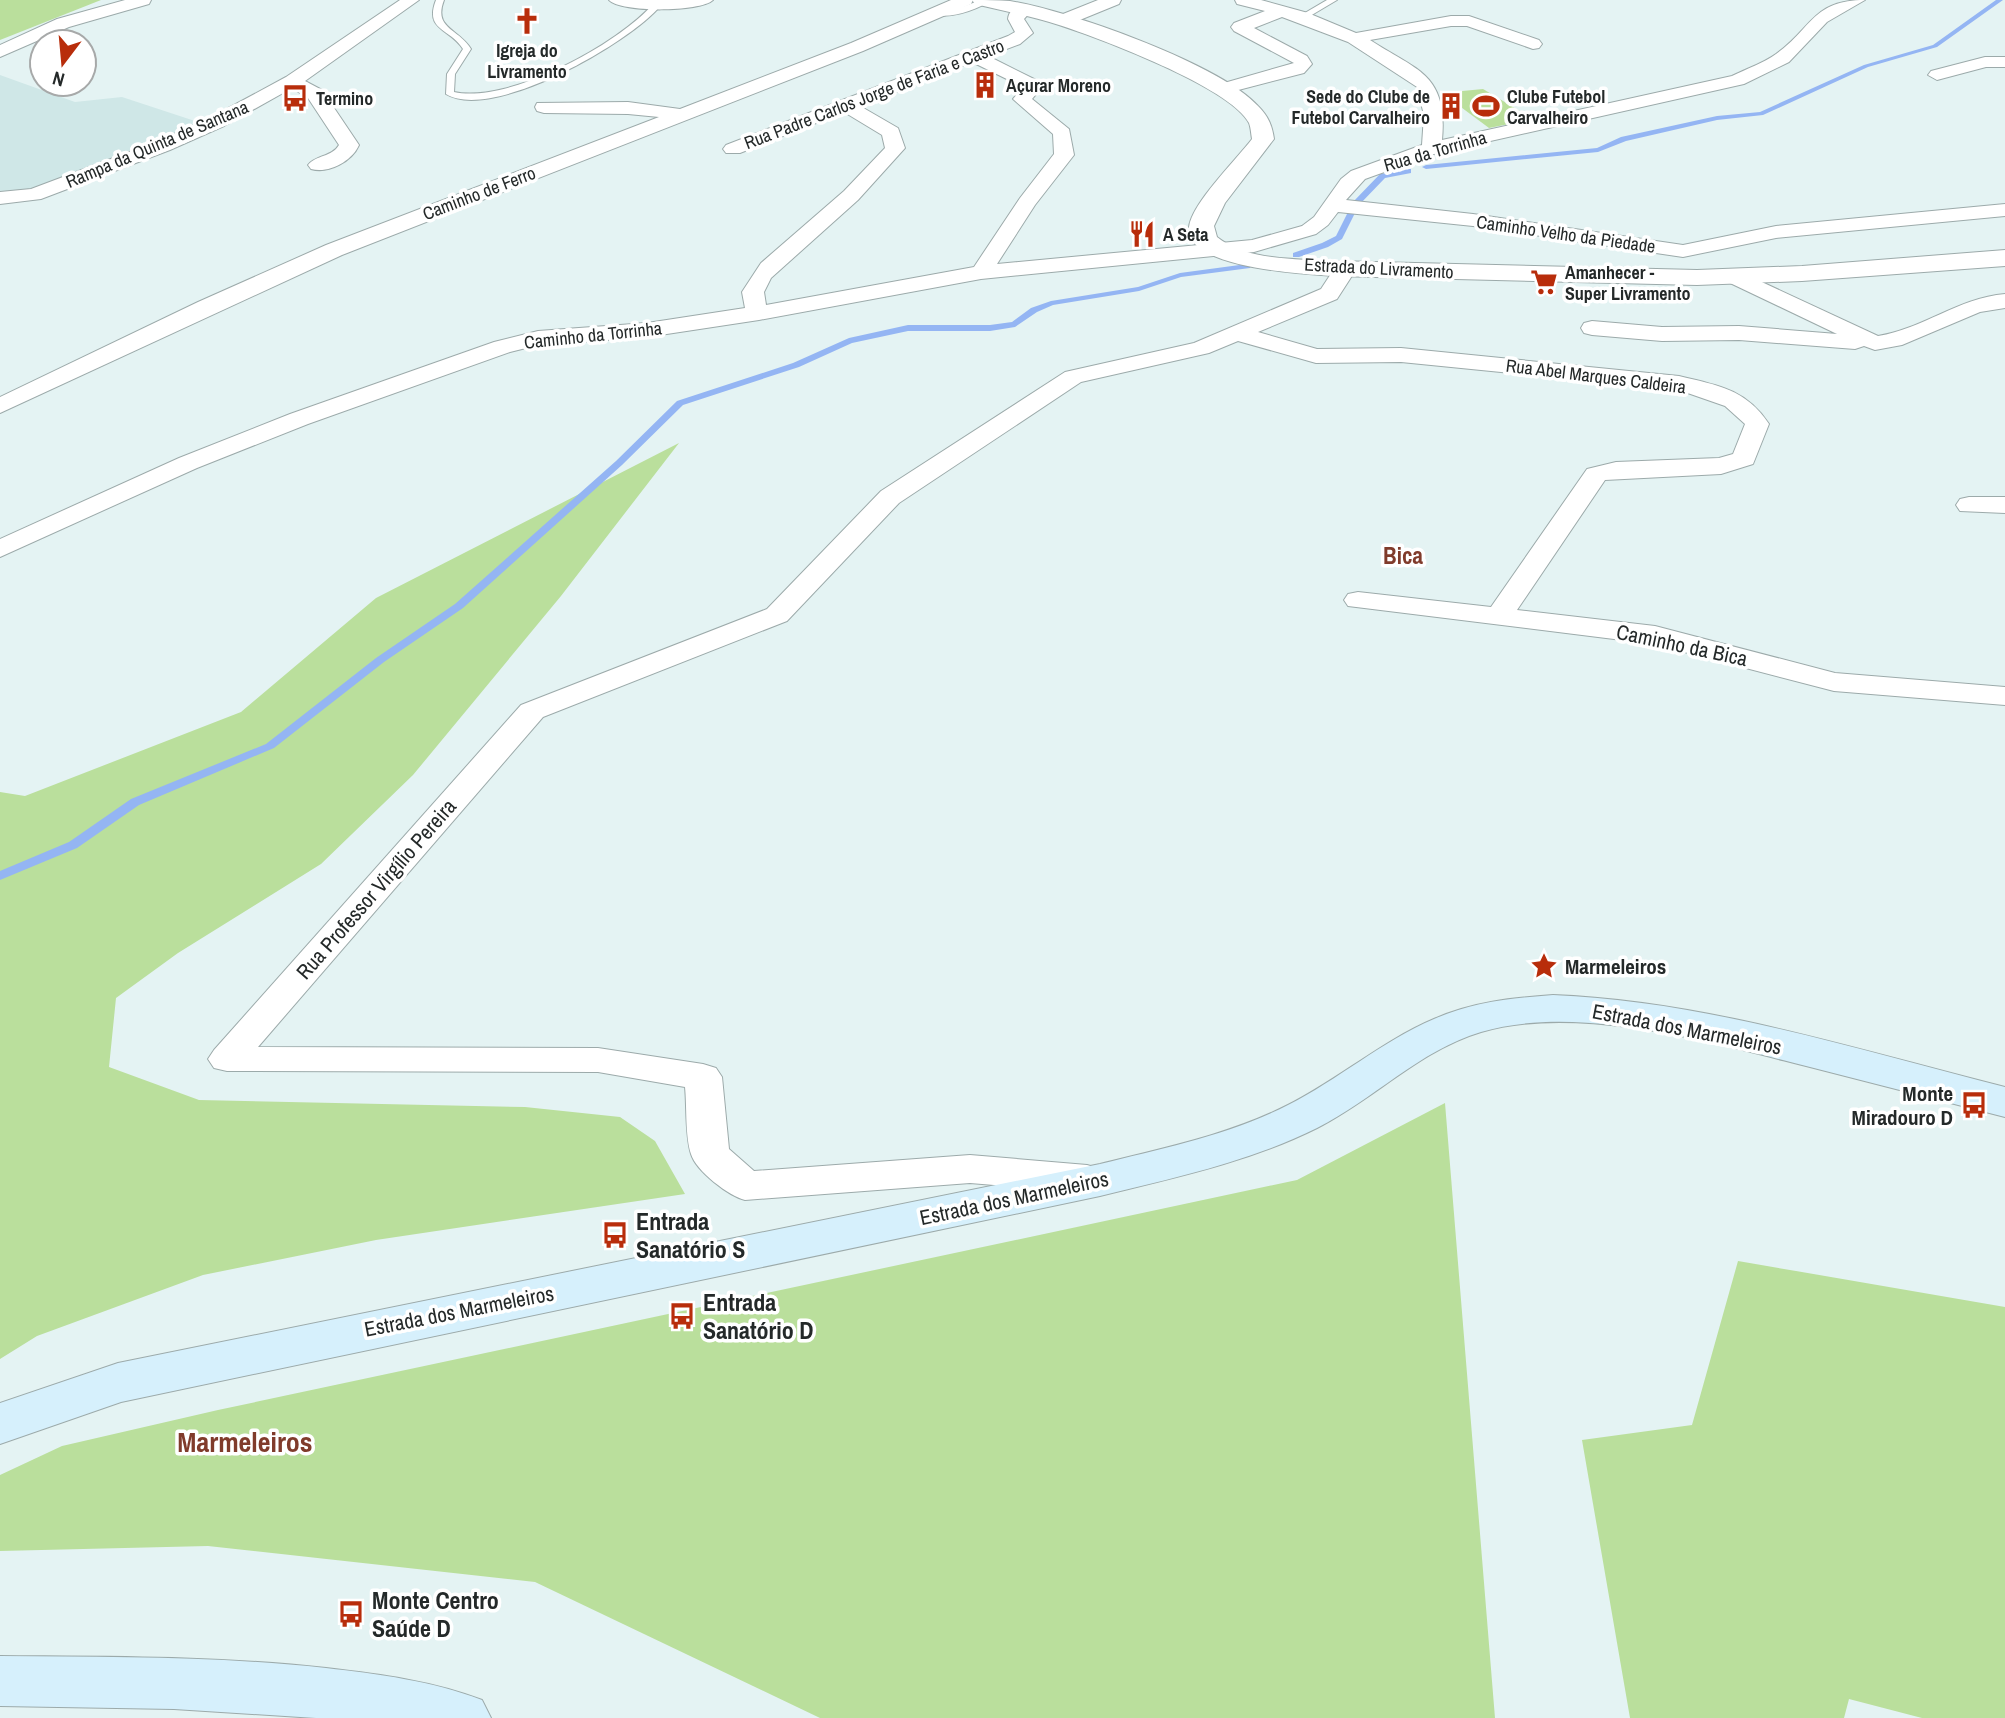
<svg xmlns="http://www.w3.org/2000/svg" width="2005" height="1718" font-family="'Archivo Narrow',sans-serif">
<rect width="100%" height="100%" fill="#e4f3f3"/>
<path fill="#cfe7e7" d="M 0,75 L 75,102 L 122,97 L 201,123 L 29,190 L 0,193 Z"/>
<g fill="#badf9c">
<path d="M 0,0 L 101,0 L 0,40 Z"/>
<path d="M 1483,89 L 1533,119 L 1489,128 L 1442,93 Z"/>
<path d="M 679,443 L 561,596 L 413,775 L 321,864 L 178,953 L 116,998 L 109,1067 L 199,1100 L 525,1107 L 620,1117 L 655,1141 L 685,1194 L 376,1240 L 203,1275 L 37,1336 L 0,1359 L 0,792 L 25,796 L 241,712 L 376,598 Z"/>
<path d="M 1445,1103 L 1495,1718 L 820,1718 L 535,1582 L 208,1546 L 0,1551 L 0,1475 L 62,1446 L 218,1410 L 1297,1180 Z"/>
<path d="M 1738,1261 L 2005,1307 L 2005,1718 L 1922,1718 L 1849,1699 L 1844,1718 L 1630,1718 L 1582,1440 L 1692,1425 Z"/>
</g>
<g fill="none" stroke-linecap="round" stroke-linejoin="round">
<g fill="#94b5f3" fill-rule="evenodd">
<path d="M 1996,0 L 2003,0 L 1937,47 L 1868,67 L 1763,115 L 1717,120 L 1626,141 L 1598,152 L 1426,169 L 1422,167 L 1426,165 L 1597,148 L 1621,137 L 1717,116 L 1760,112 L 1864,65 L 1933,45 Z"/>
<path d="M 1408,169 L 1411,169 L 1411,173 L 1385,178 L 1359,205 L 1342,239 L 1328,247 L 1299,257 L 1293,257 L 1293,253 L 1322,243 L 1336,236 L 1353,202 L 1380,174 Z"/>
<path d="M 1247,264 L 1251,266 L 1250,268 L 1181,277 L 1139,291 L 1053,305 L 1037,312 L 1015,327 L 990,331 L 908,331 L 852,343 L 799,367 L 683,405 L 622,465 L 463,608 L 384,662 L 274,748 L 139,805 L 77,848 L 0,880 L 0,871 L 69,842 L 131,799 L 266,744 L 376,658 L 455,604 L 616,461 L 677,401 L 793,363 L 849,338 L 908,325 L 990,325 L 1012,322 L 1031,308 L 1051,301 L 1138,287 L 1180,273 Z"/>
</g>
<defs>
<g id="service">
<path d="M 436,0 L 444,0 C 433,29 458,28 471,49 L 455,74 L 454,92 C 509,104 619,44 654,3 L 661,5 C 630,43 492,122 446,94 L 447,74 L 463,49 C 450,28 424,31 436,0 Z"/>
<path d="M 981,0 L 990,1 C 976,10 946,21 930,13 L 957,9 Z"/>
<path d="M 1327,0 L 1337,0 L 1305,19 L 1298,17 Z"/>
</g>
<g id="minor">
<path d="M 125,0 L 151,0 L 149,4 L 69,27 L 0,57 L 0,45 L 57,19 Z"/>
<path d="M 400,0 L 419,0 L 305,81 L 322,90 L 359,145 C 352,161 329,174 311,169 L 308,165 C 316,155 332,157 339,145 L 308,98 L 292,88 L 224,126 L 170,150 L 41,199 L 0,204 L 0,192 L 31,189 L 156,142 L 210,118 L 286,77 Z"/>
<path d="M 609,0 L 713,0 C 701,12 621,13 609,0 Z"/>
<path d="M 951,0 L 973,0 L 971,4 L 863,51 L 342,255 L 0,413 L 0,397 L 198,302 L 326,245 L 659,117 L 628,114 L 544,113 L 537,111 L 535,107 L 537,103 L 628,102 L 680,109 L 851,43 Z"/>
<path d="M 1098,0 L 1121,0 L 1119,4 L 1070,24 L 1058,24 L 1056,20 L 1058,16 Z"/>
<path d="M 1235,0 L 1261,0 L 1308,13 L 1356,33 L 1451,16 L 1469,16 L 1539,40 L 1542,44 L 1539,48 L 1533,49 L 1467,26 L 1451,26 L 1370,40 C 1418,71 1448,74 1442,140 L 1732,76 C 1746,69 1764,63 1776,54 C 1812,29 1812,0 1865,0 L 1827,22 L 1789,62 L 1744,84 L 1437,153 L 1365,179 L 1346,200 L 1473,214 L 1683,245 L 1776,226 L 2005,204 L 2005,216 L 1776,238 L 1683,257 L 1473,226 L 1338,212 L 1328,225 L 1316,234 L 1254,252 L 981,279 L 759,320 L 647,337 L 538,345 L 510,352 L 308,424 L 197,468 L 0,557 L 0,539 L 179,458 L 290,414 L 494,342 L 538,331 L 647,323 L 745,308 L 742,292 L 761,263 L 844,191 L 885,148 L 882,135 L 844,112 L 740,153 L 726,153 L 723,149 L 726,145 L 1008,36 L 1015,32 L 1008,19 C 1009,10 1015,7 1024,5 L 1032,10 L 1024,19 L 1033,33 L 1020,44 L 988,56 L 1036,80 L 1041,88 L 1032,99 L 1069,129 L 1074,155 L 1035,205 L 997,264 L 1252,240 L 1302,226 L 1314,217 L 1341,179 L 1351,171 L 1422,145 L 1424,115 L 1417,87 L 1348,42 L 1282,17 L 1254,28 L 1307,56 L 1312,64 L 1304,73 L 1223,94 L 1217,93 L 1214,89 L 1217,85 L 1294,63 L 1234,31 L 1231,27 L 1234,23 L 1265,11 L 1237,4 ZM 972,62 L 1023,87 L 1013,99 L 1053,134 L 1054,154 L 1020,198 L 974,267 L 766,305 L 764,292 L 771,278 L 858,200 L 905,148 L 898,128 L 860,106 Z"/>
<path d="M 1985,57 L 2005,57 L 2005,67 L 1986,67 L 1937,80 L 1928,75 L 1931,71 Z"/>
<path d="M 1346,261 L 1354,263 L 1357,268 L 1337,299 L 1258,332 L 1317,349 L 1401,348 L 1679,376 C 1717,385 1746,389 1769,424 L 1753,464 L 1721,474 L 1605,480 L 1517,610 L 1655,626 L 1835,673 L 2005,687 L 2005,705 L 1834,691 L 1654,644 L 1348,606 L 1344,600 L 1348,594 L 1358,592 L 1491,607 L 1587,469 L 1616,462 L 1719,458 L 1733,454 L 1745,424 L 1725,406 L 1679,390 L 1401,362 L 1316,363 L 1238,341 L 1209,353 L 1081,382 L 899,503 L 787,621 L 543,717 L 258,1047 L 598,1048 L 703,1064 L 716,1068 L 722,1077 L 729,1149 L 754,1171 L 970,1155 L 1087,1165 L 1101,1169 L 1107,1179 L 1101,1189 L 1087,1193 L 970,1183 L 745,1200 C 729,1196 696,1171 691,1154 C 685,1136 687,1106 685,1087 L 598,1072 L 227,1071 L 214,1068 L 208,1059 L 214,1050 L 521,705 L 767,609 L 881,491 L 1065,372 L 1194,343 L 1321,289 L 1338,263 Z"/>
<path d="M 1736,270 L 1878,336 C 1923,329 1958,298 2005,294 L 2005,308 L 1980,312 L 1902,345 L 1875,350 L 1864,346 L 1855,349 L 1739,340 L 1662,341 L 1592,335 L 1584,333 L 1581,328 L 1584,323 L 1592,321 L 1662,327 L 1739,326 L 1837,334 L 1728,282 L 1725,277 L 1728,272 Z"/>
<path d="M 1969,497 L 2005,497 L 2005,513 L 1960,511 L 1956,505 L 1960,499 Z"/>
</g>
<path id="tertiary" d="M 972,0 C 985,0 998,0 1010,1 C 1068,10 1220,64 1258,106 C 1268,116 1272,125 1274,139 L 1225,203 L 1214,226 L 1217,237 C 1247,261 1298,259 1335,261 L 1697,270 L 1802,266 L 2005,250 L 2005,266 L 1802,281 L 1697,285 L 1335,276 C 1308,274 1184,269 1189,227 C 1192,203 1236,160 1252,139 C 1251,134 1251,128 1249,123 C 1230,87 1099,38 1059,25 C 1032,16 1003,11 975,4 Z"/>
<g id="secondary">
<path d="M 1553,995 C 1707,1001 1857,1050 2005,1087 L 2005,1117 C 1940,1100 1875,1084 1810,1067 C 1714,1043 1578,1003 1481,1032 C 1420,1050 1373,1100 1317,1128 C 1249,1162 1173,1178 1100,1196 L 121,1402 L 0,1444 L 0,1403 L 118,1363 L 1100,1164 C 1163,1148 1229,1135 1288,1105 C 1338,1080 1382,1041 1434,1019 C 1472,1002 1512,998 1553,995 Z"/>
<path d="M 0,1656 C 109,1657 217,1656 326,1668 C 378,1674 433,1681 482,1700 L 491,1718 L 316,1718 L 174,1709 L 0,1706 Z"/>
</g>
</defs>
<use href="#service" stroke="#9caaaa" stroke-width="2"/>
<use href="#minor" stroke="#9caaaa" stroke-width="2"/>
<use href="#tertiary" stroke="#9caaaa" stroke-width="2"/>
<use href="#secondary" stroke="#9caaaa" stroke-width="2"/>
<use href="#service" fill="#fff" fill-rule="evenodd"/>
<use href="#minor" fill="#fff" fill-rule="evenodd"/>
<use href="#tertiary" fill="#fff" fill-rule="evenodd"/>
<use href="#secondary" fill="#d6f0fc" fill-rule="evenodd"/>
</g>
<defs>
<symbol id="church-bare" viewBox="-9 -9 18 18"><path d="M-1.2-6h2.4v3.5h3.3v2.4h-3.3V6h-2.4V-.1h-3.3v-2.4h3.3Z" fill="#b82d0b" stroke="#fff" stroke-width="2.5" paint-order="stroke"/></symbol>
<symbol id="building-bare" viewBox="-9 -9 18 18"><path d="M-4-6H4V6H1V3H-1V6H-4ZM-2.5-4.3h1.7v1.8h-1.7ZM.8-4.3h1.7v1.8H.8ZM-2.5-1h1.7V.8h-1.7ZM.8-1h1.7V.8H.8Z" fill="#b82d0b" stroke="#fff" stroke-width="2.5" paint-order="stroke"/></symbol>
<symbol id="bus-bare" viewBox="-9 -9 18 18"><path d="M-5-6H5V4H4V6H2V4H-2V6H-4V4H-5ZM-3.5-4V0h7V-4ZM-3.5 1.2v1.5H-2V1.2ZM2 1.2v1.5H3.5V1.2Z" fill="#b82d0b" stroke="#fff" stroke-width="2.5" paint-order="stroke"/></symbol>
<symbol id="stadium-bare" viewBox="-9 -9 18 18"><path d="M0-5a6.5 5 0 1 0 0 10a6.5 5 0 1 0 0-10ZM-3.5-1.8h7v3.6h-7Z" fill="#b82d0b" stroke="#fff" stroke-width="2.5" paint-order="stroke"/></symbol>
<symbol id="restaurant-bare" viewBox="-9 -9 18 18"><path d="M-5-6h1v4h1v-4h1v4h1v-4h1v5L-1.5 .5V6h-2V.5L-5-1ZM5-6V6H3V1.5H1.5Q1.5-4 5-6Z" fill="#b82d0b" stroke="#fff" stroke-width="2.5" paint-order="stroke"/></symbol>
<symbol id="supermarket-bare" viewBox="-9 -9 18 18"><path d="M-6-5.5h2.5l.6 2H6L4.5 2H-2.5L-4.4-4H-6ZM-1.5 3.2a1.3 1.3 0 1 0 .1 0ZM3 3.2a1.3 1.3 0 1 0 .1 0Z" fill="#b82d0b" stroke="#fff" stroke-width="2.5" paint-order="stroke"/></symbol>
<symbol id="sight-bare" viewBox="-9 -9 18 18"><path d="M0-6L1.8-2.2L6-1.7L2.9 1.2L3.7 5.4L0 3.3L-3.7 5.4L-2.9 1.2L-6-1.7L-1.8-2.2Z" fill="#b82d0b" stroke="#fff" stroke-width="2.5" paint-order="stroke"/></symbol>
</defs>
<g fill-rule="evenodd">
<use href="#church-bare" x="508" y="2" width="38" height="38"/>
<use href="#building-bare" x="966" y="66" width="38" height="38"/>
<use href="#bus-bare" x="276" y="79" width="38" height="38"/>
<use href="#building-bare" x="1432" y="87" width="38" height="38"/>
<use href="#stadium-bare" x="1467" y="87" width="38" height="38"/>
<use href="#restaurant-bare" x="1123" y="215" width="38" height="38"/>
<use href="#supermarket-bare" x="1525" y="263" width="38" height="38"/>
<use href="#sight-bare" x="1525" y="947" width="38" height="38"/>
<use href="#bus-bare" x="1955" y="1086" width="38" height="38"/>
<use href="#bus-bare" x="596" y="1216" width="38" height="38"/>
<use href="#bus-bare" x="663" y="1297" width="38" height="38"/>
<use href="#bus-bare" x="332" y="1595" width="38" height="38"/>
</g>
<g text-anchor="middle" dominant-baseline="central" stroke-width="7" stroke-linejoin="round" paint-order="stroke">
<g font-size="18" font-weight="bold" fill="#242929" stroke="#fff" text-anchor="start">
<text x="527" y="50" text-anchor="middle">Igreja do<tspan x="527" dy="21">Livramento</tspan></text>
<text x="1006" y="85">Açurar Moreno</text>
<text x="1430" y="96" text-anchor="end">Sede do Clube de<tspan x="1430" dy="21">Futebol Carvalheiro</tspan></text>
<text x="1507" y="96">Clube Futebol<tspan x="1507" dy="21">Carvalheiro</tspan></text>
<text x="316" y="98">Termino</text>
<text x="1163" y="234">A Seta</text>
<text x="1565" y="272">Amanhecer -<tspan x="1565" dy="21">Super Livramento</tspan></text>
</g>
<g font-size="18" fill="#242929" stroke="#fff">
<text transform="translate(874 94) rotate(-21)">Rua Padre Carlos Jorge de Faria e Castro</text>
<text transform="translate(157 144) rotate(-23)">Rampa da Quinta de Santana</text>
<text transform="translate(1435 151) rotate(-16)">Rua da Torrinha</text>
<text transform="translate(479 193) rotate(-21)">Caminho de Ferro</text>
<text transform="translate(1566 234) rotate(8)">Caminho Velho da Piedade</text>
<text transform="translate(1379 268) rotate(3)">Estrada do Livramento</text>
<text transform="translate(593 335) rotate(-6)">Caminho da Torrinha</text>
<text transform="translate(1596 376) rotate(7)">Rua Abel Marques Caldeira</text>
</g>
<g font-size="21" fill="#242929" stroke="#fff">
<text transform="translate(1682 645) rotate(12)">Caminho da Bica</text>
<text transform="translate(376 889) rotate(-49)">Rua Professor Virgílio Pereira</text>
<text transform="translate(1687 1029) rotate(11)">Estrada dos Marmeleiros</text>
<text transform="translate(1014 1198) rotate(-12)">Estrada dos Marmeleiros</text>
<text transform="translate(459 1311) rotate(-11)">Estrada dos Marmeleiros</text>
</g>
<g font-size="21" font-weight="bold" fill="#242929" stroke="#fff" text-anchor="start">
<text x="1565" y="966">Marmeleiros</text>
<text x="1953" y="1093" text-anchor="end">Monte<tspan x="1953" dy="24">Miradouro D</tspan></text>
</g>
<g font-size="23" font-weight="bold" fill="#803b2b" stroke="#fff">
<text x="1403" y="555">Bica</text>
</g>
<g font-size="24" font-weight="bold" fill="#242929" stroke="#fff" text-anchor="start">
<text x="636" y="1221">Entrada<tspan x="636" dy="28">Sanatório S</tspan></text>
<text x="703" y="1302">Entrada<tspan x="703" dy="28">Sanatório D</tspan></text>
<text x="372" y="1600">Monte Centro<tspan x="372" dy="28">Saúde D</tspan></text>
</g>
<g font-size="28" font-weight="bold" fill="#803b2b" stroke="#fff">
<text x="245" y="1442">Marmeleiros</text>
</g>
</g>
<g transform="translate(63 63) rotate(196)"><circle r="33" fill="#ffffff" stroke="#a7a9a9" stroke-width="2"/>
<path d="M0-5L12 26L0 18L-12 26Z" fill="#b82d0b"/>
<text y="-10" font-size="19" font-weight="bold" text-anchor="middle" fill="#242929">N</text>
</g>
</svg>
